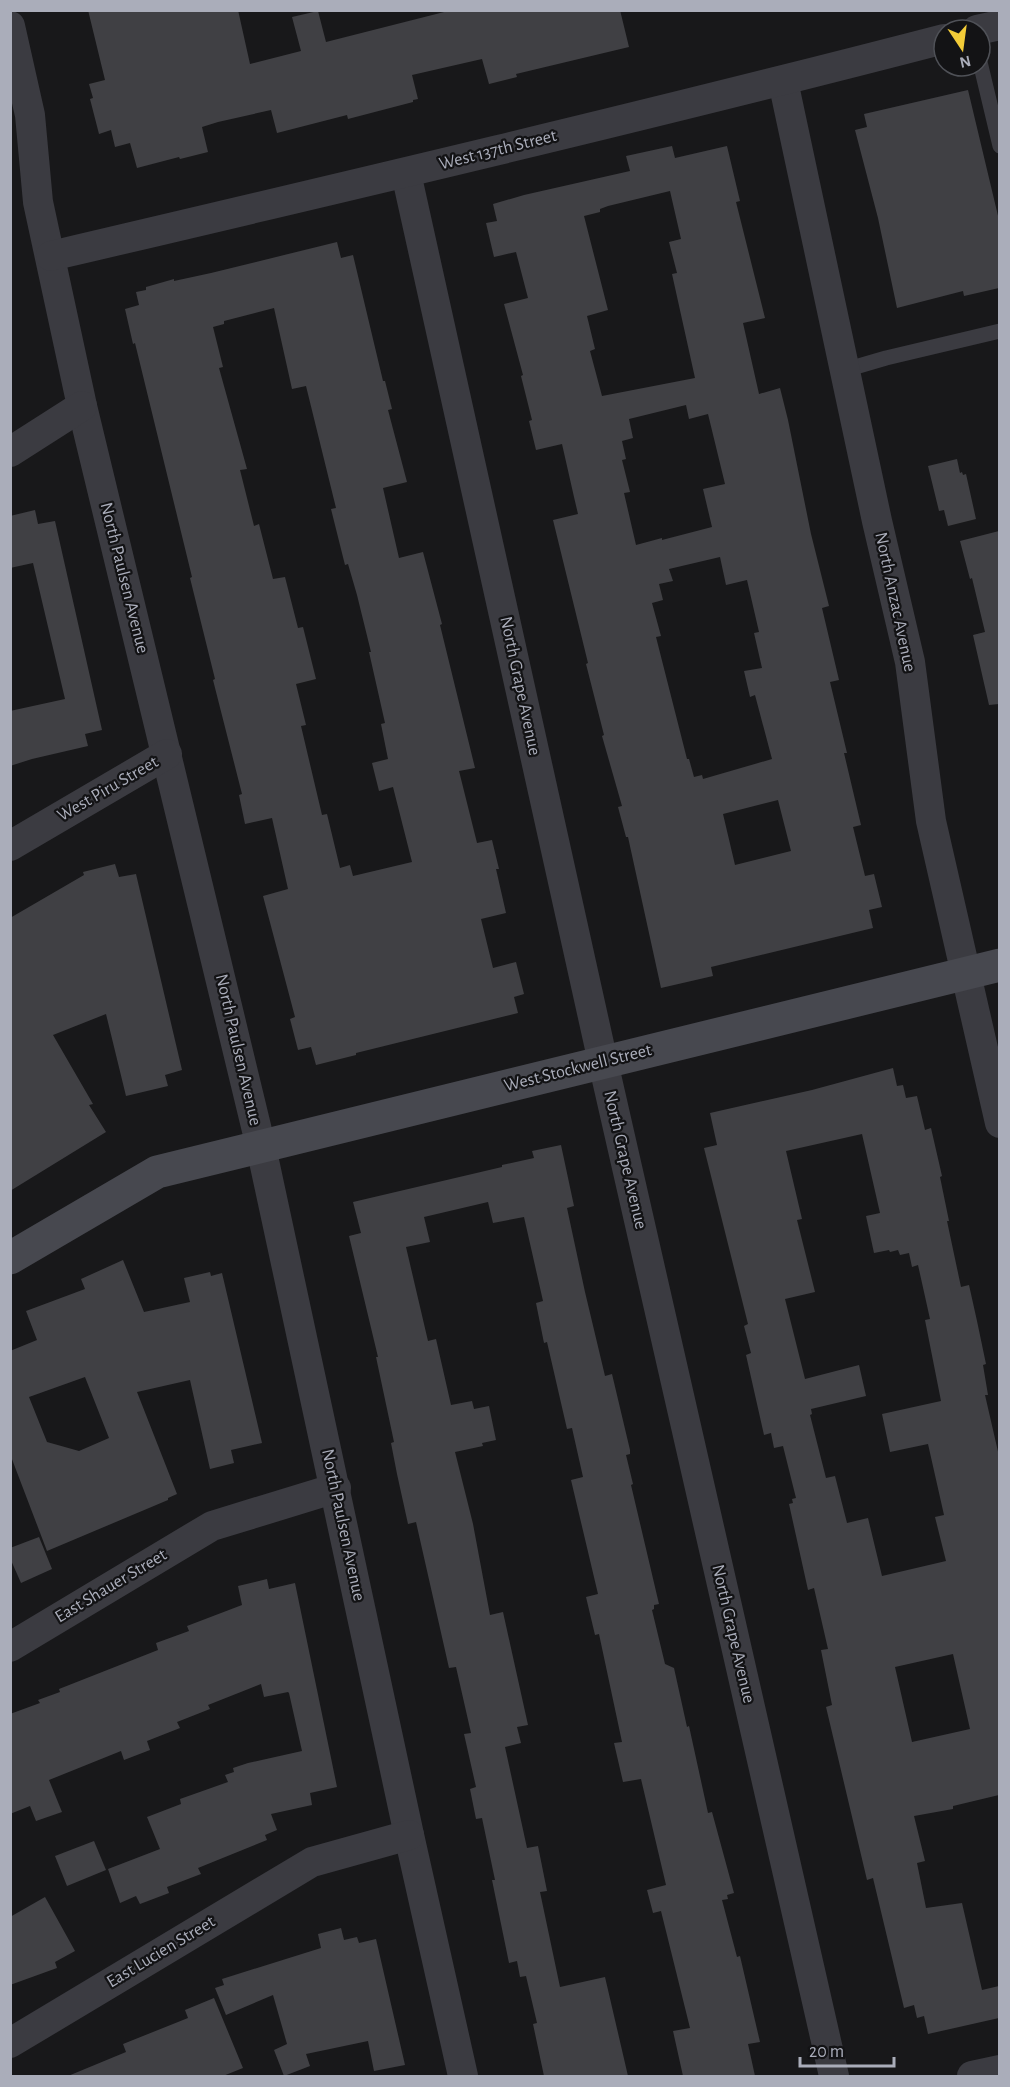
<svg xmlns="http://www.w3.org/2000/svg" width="1010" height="2087" font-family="'Alegreya Sans',sans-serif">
<rect width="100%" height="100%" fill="#18181a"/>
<g fill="#404044" fill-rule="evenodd">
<path d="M 88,10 L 238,10 L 250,64 L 301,51 L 292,17 L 318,11 L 326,42 L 452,10 L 620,10 L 629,47 L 516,74 L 517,77 L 489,84 L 482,59 L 412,75 L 418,99 L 413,100 L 413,102 L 348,119 L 347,115 L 277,133 L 271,110 L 218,122 L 202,127 L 208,152 L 180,159 L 179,157 L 137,168 L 130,143 L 115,147 L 111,130 L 99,134 L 90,99 L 93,98 L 89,84 L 105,80 Z"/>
<path d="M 968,90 L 999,220 L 999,288 L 964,296 L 963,291 L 897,308 L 878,218 L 855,130 L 867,127 L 864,114 Z"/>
<path d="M 672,146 L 675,158 L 727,146 L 740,201 L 736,202 L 765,318 L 743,323 L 759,394 L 780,388 L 788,420 L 811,534 L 829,606 L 822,608 L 839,680 L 830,682 L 847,753 L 844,753 L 861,825 L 853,827 L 865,876 L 874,874 L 882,907 L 869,910 L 873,928 L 711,967 L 713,976 L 661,988 L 628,837 L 626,837 L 618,807 L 622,806 L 602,736 L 604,735 L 586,664 L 588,663 L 553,520 L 578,514 L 574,497 L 562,444 L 536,450 L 529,421 L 532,420 L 521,376 L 523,375 L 504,304 L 528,298 L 516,252 L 494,257 L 486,223 L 497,221 L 493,204 L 524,195 L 630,171 L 626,156 ZM 670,191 L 681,239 L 669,242 L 677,273 L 672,274 L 695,378 L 602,396 L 590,351 L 595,349 L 587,316 L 608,310 L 584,216 L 600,212 L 600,209 L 608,206 ZM 686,405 L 689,419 L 708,414 L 725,484 L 703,489 L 712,527 L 662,540 L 662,538 L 636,545 L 624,493 L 630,492 L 622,460 L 626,459 L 622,441 L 633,438 L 629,419 ZM 720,557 L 726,585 L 747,580 L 759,632 L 754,633 L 762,668 L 744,671 L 750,697 L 755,695 L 772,759 L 703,779 L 702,775 L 694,777 L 689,759 L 687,759 L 656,637 L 661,636 L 652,603 L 663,600 L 659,584 L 673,581 L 669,569 ZM 778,800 L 791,851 L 735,865 L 723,814 Z"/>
<path d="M 337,242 L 341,258 L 353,255 L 383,381 L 385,381 L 392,409 L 388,410 L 407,482 L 383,488 L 399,558 L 423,552 L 442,624 L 440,625 L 475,768 L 459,771 L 477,843 L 492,840 L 499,869 L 496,869 L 506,913 L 481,919 L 493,968 L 516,962 L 524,994 L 514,997 L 518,1013 L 356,1053 L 356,1055 L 316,1065 L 311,1047 L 298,1050 L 290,1019 L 295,1017 L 263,896 L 288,889 L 272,818 L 245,824 L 239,795 L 242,794 L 213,680 L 215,679 L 190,578 L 192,577 L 135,343 L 133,344 L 125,309 L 139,305 L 136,292 L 146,290 L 146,287 L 174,279 L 174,281 L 211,273 ZM 274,308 L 292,389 L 306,386 L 336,508 L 331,509 L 345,565 L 348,564 L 357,595 L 371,652 L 369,652 L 385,723 L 381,724 L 388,759 L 372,763 L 379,791 L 393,787 L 412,862 L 353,876 L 350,865 L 340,868 L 327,814 L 322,815 L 301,726 L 306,725 L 296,684 L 316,679 L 303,627 L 298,628 L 285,577 L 273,579 L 259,524 L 254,526 L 240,470 L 247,469 L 219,368 L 223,367 L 213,327 L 224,324 L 224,321 Z"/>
<path d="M 957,459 L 960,473 L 962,472 L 963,475 L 966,474 L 976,519 L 948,526 L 944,510 L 939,511 L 928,466 Z"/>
<path d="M 35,510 L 38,524 L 55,521 L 102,730 L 85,734 L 88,746 L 32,759 L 10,766 L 10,711 L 65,699 L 33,563 L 10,568 L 10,516 Z"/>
<path d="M 999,531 L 999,704 L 989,705 L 973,635 L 985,632 L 972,578 L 970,579 L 960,541 Z"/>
<path d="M 115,864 L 119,877 L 136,874 L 182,1070 L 165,1075 L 168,1086 L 126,1096 L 106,1014 L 53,1035 L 93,1104 L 89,1105 L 106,1132 L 10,1191 L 10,918 L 84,875 L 83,872 Z"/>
<path d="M 893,1068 L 897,1086 L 903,1085 L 906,1098 L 917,1096 L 925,1130 L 931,1128 L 942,1176 L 940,1177 L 949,1221 L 947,1221 L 961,1287 L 969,1285 L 977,1321 L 986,1364 L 983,1365 L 988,1395 L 985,1395 L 999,1456 L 999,1795 L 953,1806 L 953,1809 L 914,1816 L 925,1861 L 917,1863 L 926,1908 L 962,1903 L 982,1990 L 999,1986 L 999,2018 L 928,2034 L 924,2016 L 917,2018 L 914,2005 L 904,2008 L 873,1878 L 867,1880 L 826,1707 L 832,1705 L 821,1650 L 828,1649 L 814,1588 L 808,1590 L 789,1504 L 793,1503 L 792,1499 L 796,1498 L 783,1446 L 774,1448 L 771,1433 L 764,1435 L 746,1355 L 751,1353 L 744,1326 L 748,1324 L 704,1148 L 717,1145 L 710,1113 L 812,1090 ZM 862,1134 L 880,1213 L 866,1216 L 874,1253 L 889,1250 L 890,1252 L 898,1250 L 900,1255 L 909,1253 L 912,1267 L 918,1265 L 930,1319 L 925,1320 L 941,1401 L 882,1414 L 890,1452 L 928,1444 L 944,1515 L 935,1517 L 946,1561 L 882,1576 L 868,1518 L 847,1523 L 835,1476 L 826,1478 L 810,1415 L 812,1414 L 811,1409 L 866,1396 L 859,1365 L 805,1379 L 785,1299 L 815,1292 L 797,1220 L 802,1219 L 786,1151 ZM 953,1654 L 970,1729 L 912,1742 L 895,1667 Z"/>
<path d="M 561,1145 L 574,1206 L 567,1208 L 585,1292 L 605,1376 L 612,1374 L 630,1450 L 630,1454 L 626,1455 L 633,1484 L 631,1485 L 659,1604 L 654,1605 L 654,1609 L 652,1610 L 665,1664 L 674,1668 L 687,1727 L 689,1726 L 708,1813 L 712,1812 L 734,1893 L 727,1895 L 728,1899 L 722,1900 L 737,1957 L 740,1956 L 760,2042 L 748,2044 L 755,2076 L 683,2076 L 673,2031 L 690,2028 L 661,1911 L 653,1913 L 647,1890 L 666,1885 L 641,1779 L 623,1782 L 614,1743 L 622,1742 L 599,1634 L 595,1635 L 586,1597 L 598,1594 L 571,1480 L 583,1477 L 572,1428 L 567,1429 L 547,1342 L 544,1343 L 536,1303 L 543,1301 L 524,1217 L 493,1223 L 488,1202 L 424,1217 L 430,1242 L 406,1247 L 428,1341 L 436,1339 L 451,1405 L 472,1401 L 474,1409 L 489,1406 L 496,1440 L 482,1443 L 483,1446 L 455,1452 L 473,1524 L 490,1615 L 503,1612 L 528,1725 L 517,1727 L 521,1743 L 505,1747 L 527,1848 L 538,1846 L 547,1891 L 540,1892 L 560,1987 L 605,1977 L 628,2076 L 544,2076 L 533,2024 L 537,2023 L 526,1976 L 520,1977 L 517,1961 L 509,1963 L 492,1880 L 495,1880 L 482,1818 L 476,1819 L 470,1789 L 476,1787 L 464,1734 L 471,1733 L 456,1667 L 449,1668 L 416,1522 L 408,1524 L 397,1474 L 391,1443 L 394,1442 L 376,1357 L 378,1357 L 349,1236 L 361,1233 L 353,1202 L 502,1167 L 502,1165 L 534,1158 L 532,1151 Z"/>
<path d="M 123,1260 L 144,1312 L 190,1302 L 184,1278 L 210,1272 L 211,1276 L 222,1273 L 262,1443 L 231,1450 L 234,1463 L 210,1469 L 190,1380 L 137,1392 L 177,1494 L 168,1498 L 168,1500 L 47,1551 L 10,1454 L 10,1351 L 37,1340 L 26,1311 L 85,1289 L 81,1279 ZM 85,1377 L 109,1438 L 79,1451 L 47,1442 L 29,1397 Z"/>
<path d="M 39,1537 L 52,1569 L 21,1583 L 10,1558 L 10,1548 Z"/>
<path d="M 267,1579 L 269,1589 L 295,1583 L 337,1787 L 310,1793 L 312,1805 L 271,1814 L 277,1830 L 265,1835 L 267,1840 L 198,1868 L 201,1874 L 167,1887 L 169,1893 L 140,1904 L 136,1896 L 120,1903 L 108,1869 L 160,1849 L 147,1817 L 181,1804 L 180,1799 L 228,1782 L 225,1775 L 234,1772 L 233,1768 L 248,1763 L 302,1751 L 289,1693 L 288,1692 L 264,1697 L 261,1684 L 208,1705 L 210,1709 L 177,1722 L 180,1728 L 147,1741 L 150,1750 L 124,1760 L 121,1751 L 49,1780 L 62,1812 L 36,1821 L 30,1806 L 10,1814 L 10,1714 L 40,1703 L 38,1700 L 60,1692 L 59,1689 L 158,1650 L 156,1643 L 189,1631 L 187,1626 L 242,1605 L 238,1586 Z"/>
<path d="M 94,1841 L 106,1870 L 67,1886 L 55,1856 Z"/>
<path d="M 45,1897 L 75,1951 L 55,1962 L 57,1968 L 10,1985 L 10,1917 Z"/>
<path d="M 341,1928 L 344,1940 L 357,1937 L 359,1943 L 376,1939 L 405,2065 L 374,2071 L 368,2041 L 306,2054 L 310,2066 L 284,2076 L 274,2050 L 287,2044 L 273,1995 L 226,2015 L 215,1988 L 224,1985 L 222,1979 L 321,1948 L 318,1934 Z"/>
<path d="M 214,1998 L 243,2068 L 223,2076 L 68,2076 L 126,2052 L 123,2044 L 188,2018 L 185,2010 Z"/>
</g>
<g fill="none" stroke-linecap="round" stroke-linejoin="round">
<g stroke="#3b3b41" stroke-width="15">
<path d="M 980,62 L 1000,146"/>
<path d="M 845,370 L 886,358 L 1000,331"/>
</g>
<g stroke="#3b3b41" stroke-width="30">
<path d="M 10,26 L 30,115 L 38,202 L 82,406 L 261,1147 L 409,1835 L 463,2076"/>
<path d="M 977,30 L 1000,25"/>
<path d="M 783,81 L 877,521 L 910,662 L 931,821 L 1000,1123"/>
<path d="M 406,173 L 603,1062 L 834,2076"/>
<path d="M 51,256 C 349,186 647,116 944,39"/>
<path d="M 10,452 L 82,406"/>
<path d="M 10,846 L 167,754"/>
<path d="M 10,1647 L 212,1526 L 336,1488"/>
<path d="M 10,2043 L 312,1862 L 409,1835"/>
<path d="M 972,2076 L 1000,2070"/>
</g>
<path stroke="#47484f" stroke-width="33" d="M 10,1258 L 157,1172 L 1000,965"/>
</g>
<g text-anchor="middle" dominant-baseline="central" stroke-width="4.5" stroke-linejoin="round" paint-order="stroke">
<g font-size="18" fill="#aaadba" stroke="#131315">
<text transform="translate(498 150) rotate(-14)">West 137th Street</text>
<text transform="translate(124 578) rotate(76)">North Paulsen Avenue</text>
<text transform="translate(895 602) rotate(78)">North Anzac Avenue</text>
<text transform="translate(520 686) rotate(78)">North Grape Avenue</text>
<text transform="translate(108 789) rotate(-30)">West Piru Street</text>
<text transform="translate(238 1050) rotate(77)">North Paulsen Avenue</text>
<text transform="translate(578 1068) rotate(-14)">West Stockwell Street</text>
<text transform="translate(625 1160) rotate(77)">North Grape Avenue</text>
<text transform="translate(343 1525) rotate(78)">North Paulsen Avenue</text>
<text transform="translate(111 1586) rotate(-31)">East Shauer Street</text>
<text transform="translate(733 1634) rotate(77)">North Grape Avenue</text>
<text transform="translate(161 1952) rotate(-31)">East Lucien Street</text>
</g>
</g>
<rect width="1010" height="2087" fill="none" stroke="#aaadba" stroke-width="24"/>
<g transform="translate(962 48) rotate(167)"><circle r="28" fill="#131315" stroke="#4f5157" stroke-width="1.5"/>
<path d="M0-4.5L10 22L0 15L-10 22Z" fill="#f3cc38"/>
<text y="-9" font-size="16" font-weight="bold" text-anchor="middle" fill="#aaadba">N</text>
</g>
<path d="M800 2057v9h94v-9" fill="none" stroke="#aaadba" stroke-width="3"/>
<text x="809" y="2057" font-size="18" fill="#aaadba" stroke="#131315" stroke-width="4.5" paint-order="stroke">20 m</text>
</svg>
